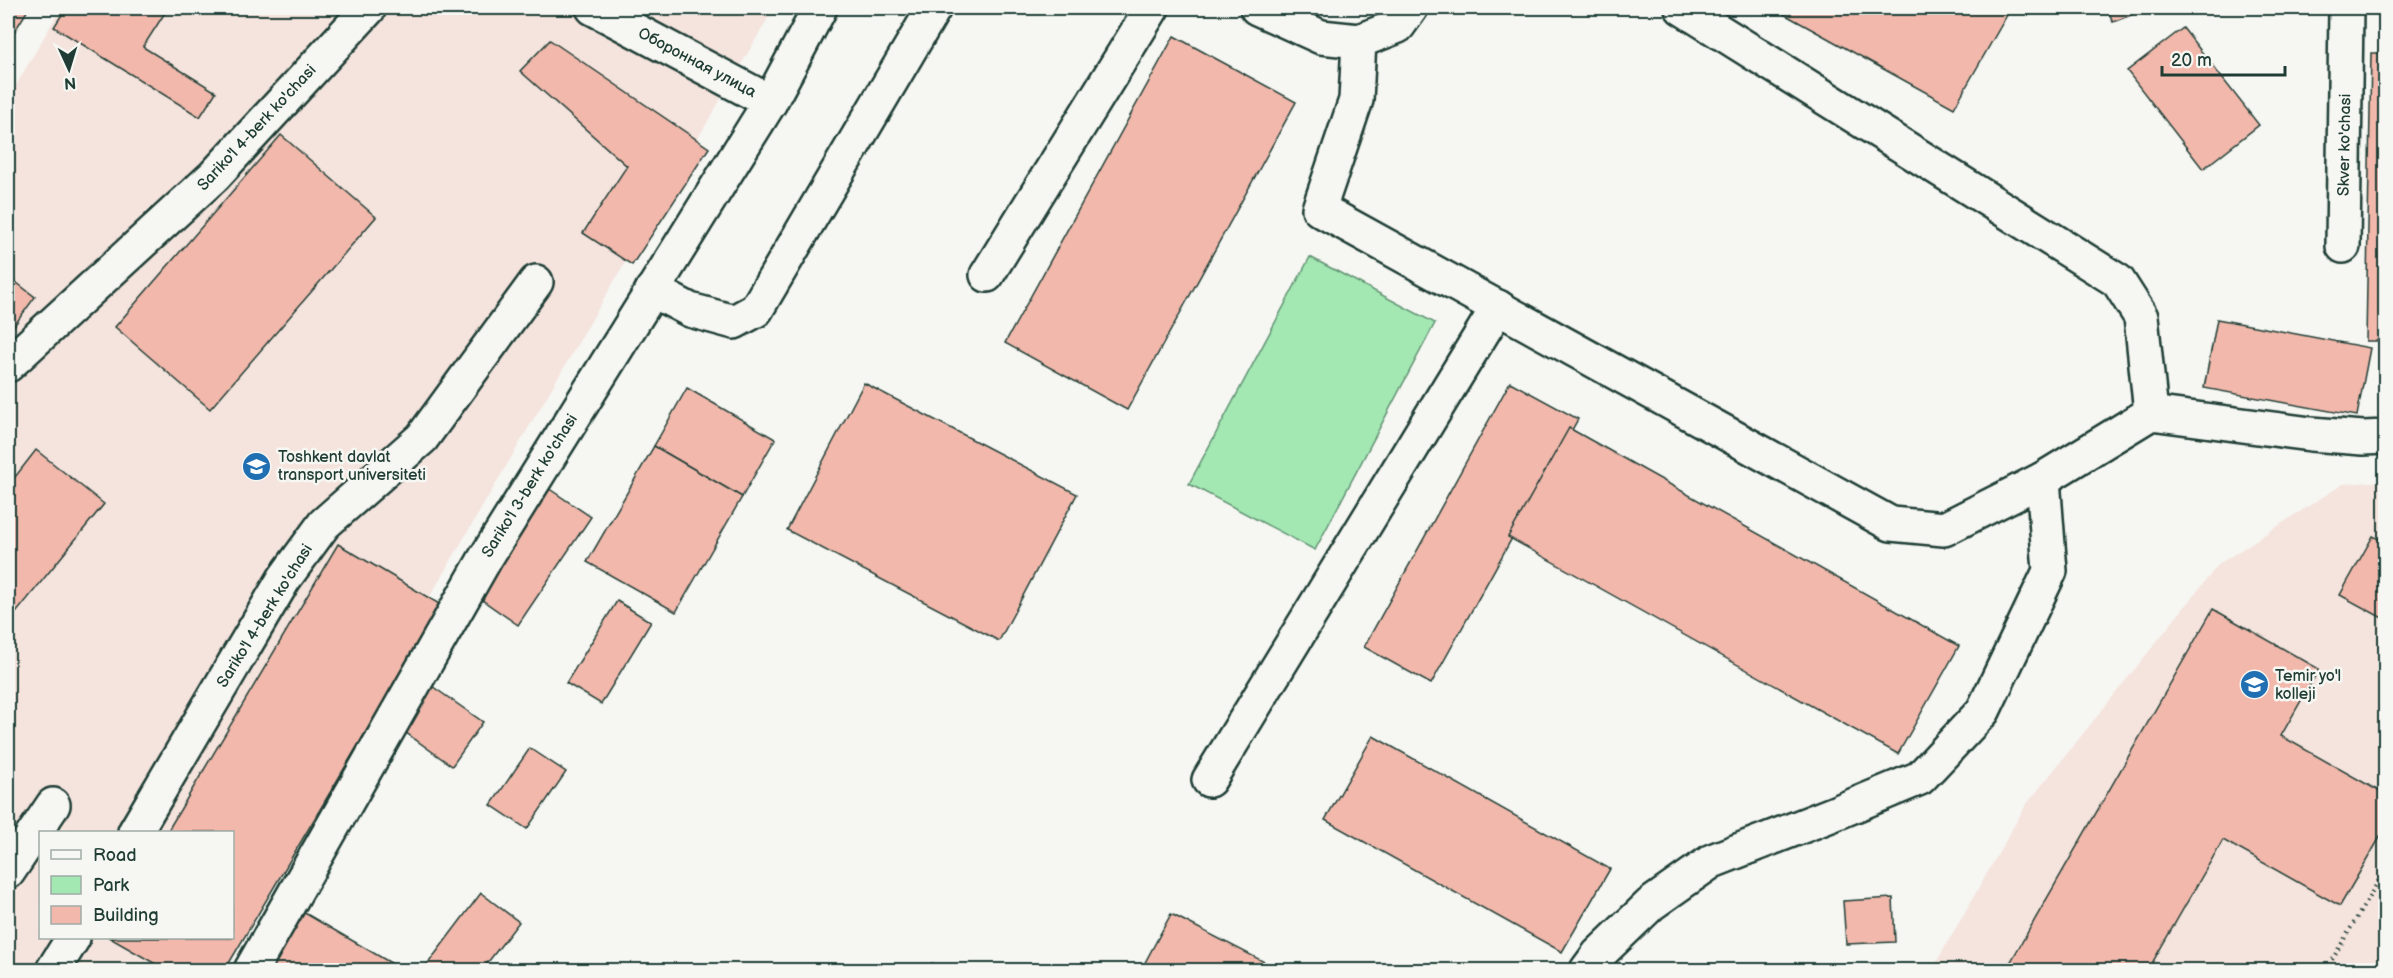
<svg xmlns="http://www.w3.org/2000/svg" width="2393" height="978" font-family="'Balsamiq Sans',sans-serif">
<rect width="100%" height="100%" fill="#f6f6f2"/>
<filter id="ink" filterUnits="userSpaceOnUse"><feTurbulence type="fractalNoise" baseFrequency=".0167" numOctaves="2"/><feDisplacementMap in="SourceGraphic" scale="12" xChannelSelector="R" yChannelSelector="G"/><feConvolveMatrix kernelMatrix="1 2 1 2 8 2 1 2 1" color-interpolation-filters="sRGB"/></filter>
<g filter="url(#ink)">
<g fill="#f5e3dd">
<path d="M 61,8 L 774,8 L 233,933 L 232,832 L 40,832 L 40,938 L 230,938 L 211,970 L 8,970 L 8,99 Z"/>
<path d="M 2385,481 L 2385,970 L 1932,970 L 2026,805 L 2219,564 L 2343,484 Z"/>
</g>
<path fill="#a3e7b2" stroke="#619273" stroke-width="1.5" d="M 1310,257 L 1435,323 L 1315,550 L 1189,484 Z"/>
<g fill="#f2b8ac" stroke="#1f3d34" stroke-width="1.5">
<path d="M 8,8 L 29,8 L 8,42 Z"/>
<path d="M 66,8 L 168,8 L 143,47 L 216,92 L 200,117 L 54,27 Z"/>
<path d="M 1773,8 L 2011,8 L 1954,108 Z"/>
<path d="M 2107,8 L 2149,8 L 2113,22 Z"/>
<path d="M 2183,28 L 2259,125 L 2203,169 L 2127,71 Z"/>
<path d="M 1174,36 L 1296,102 L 1127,410 L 1005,343 Z"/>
<path d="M 550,40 L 709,148 L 632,265 L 583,233 L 627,166 L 520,71 Z"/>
<path d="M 2371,53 L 2386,53 L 2386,341 L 2366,341 Z"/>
<path d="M 281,135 L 376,217 L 210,409 L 115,327 Z"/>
<path d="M 8,276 L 35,297 L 8,334 Z"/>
<path d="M 2217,319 L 2370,348 L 2357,416 L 2204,388 Z"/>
<path d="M 1510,382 L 1578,419 L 1431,684 L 1364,647 Z"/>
<path d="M 864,383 L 1077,494 L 999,641 L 787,530 Z"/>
<path d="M 687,388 L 775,439 L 742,497 L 654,446 Z"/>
<path d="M 1569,428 L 1959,646 L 1898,754 L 1508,537 Z"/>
<path d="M 654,446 L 742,497 L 676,612 L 587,562 Z"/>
<path d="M 36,450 L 104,504 L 8,623 L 8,486 Z"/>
<path d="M 548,488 L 591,517 L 518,625 L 475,595 Z"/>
<path d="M 2373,536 L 2386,543 L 2386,620 L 2340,595 Z"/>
<path d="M 338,544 L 441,605 L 225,970 L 166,970 L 110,938 L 232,938 L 232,832 L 167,832 Z"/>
<path d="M 617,601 L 651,622 L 601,704 L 566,683 Z"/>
<path d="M 2213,609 L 2319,669 L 2281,736 L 2386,795 L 2386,827 L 2340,906 L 2223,840 L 2148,970 L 2006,970 Z"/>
<path d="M 429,684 L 483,722 L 452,766 L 398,727 Z"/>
<path d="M 1373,736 L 1610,869 L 1562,952 L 1325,820 Z"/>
<path d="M 530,748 L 566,772 L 527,829 L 491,805 Z"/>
<path d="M 481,893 L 519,922 L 482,970 L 423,970 Z"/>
<path d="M 1893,898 L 1895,942 L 1846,944 L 1843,901 Z"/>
<path d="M 303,912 L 403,970 L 268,970 Z"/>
<path d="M 1171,914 L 1280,970 L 1141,970 Z"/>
<path d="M 932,963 L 945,970 L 928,970 Z"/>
</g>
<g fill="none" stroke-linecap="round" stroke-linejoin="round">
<defs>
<g id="minor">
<path d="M 593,8 L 770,102"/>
<path d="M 1257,8 L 1321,37 L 1359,41 L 1398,26 L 1411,8"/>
<path d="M 1682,8 L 2118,281 L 2141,317 L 2151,413"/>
<path d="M 1359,41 L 1356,100 L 1319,209 L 1891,524 L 1944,529 L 2043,479 L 2151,413 L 2311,434 L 2363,438 L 2386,437"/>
<path d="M 2343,246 L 2346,8"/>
<path d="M 987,275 L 1152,8"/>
<path d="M 652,290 L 690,310 L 734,322 L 756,310 L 934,8"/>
<path d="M 8,365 L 214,176 L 369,8"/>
<path d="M 1209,780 L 1498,307"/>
<path d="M 135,832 L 284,579 L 324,524 L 422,438 L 536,282"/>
<path d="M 8,872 L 53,805"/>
<path d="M 53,970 L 73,938"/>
<path d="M 251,970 L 485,559 L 770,102 L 820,8"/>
<path d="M 1587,970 L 1598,955 L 1651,904 L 1712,861 L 1833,814 L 1920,778 L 1983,711 L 2050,571 L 2043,479"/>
</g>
</defs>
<use href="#minor" stroke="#1f3d34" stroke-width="38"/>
<path stroke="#1f3d34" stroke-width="4" stroke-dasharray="1.5 4.5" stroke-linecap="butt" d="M 2326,970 L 2386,868"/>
<use href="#minor" stroke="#f6f6f2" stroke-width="33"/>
</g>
</g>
<defs>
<symbol id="university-disc" viewBox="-11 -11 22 22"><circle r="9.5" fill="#1f6fb2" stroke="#f6f6f2"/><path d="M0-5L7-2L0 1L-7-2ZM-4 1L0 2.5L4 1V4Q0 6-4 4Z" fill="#fff"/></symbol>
</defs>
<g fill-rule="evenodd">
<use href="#university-disc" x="240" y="450" width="33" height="33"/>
<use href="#university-disc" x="2238" y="668" width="33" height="33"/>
</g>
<g text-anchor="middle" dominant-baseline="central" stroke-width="5" stroke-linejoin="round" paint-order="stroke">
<g font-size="16" fill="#1f3d34" stroke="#f6f6f2">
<text transform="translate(697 63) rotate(28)">Оборонная улица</text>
<text transform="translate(257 128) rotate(-47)">Sariko'l 4-berk ko'chasi</text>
<text transform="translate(2345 145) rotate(-89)">Skver ko'chasi</text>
<text transform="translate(530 486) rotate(-58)">Sariko'l 3-berk ko'chasi</text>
<text transform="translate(265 616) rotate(-58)">Sariko'l 4-berk ko'chasi</text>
</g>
<g font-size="16" fill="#1f3d34" stroke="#f6f6f2" text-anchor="start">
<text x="278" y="457">Toshkent davlat<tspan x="278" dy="18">transport universiteti</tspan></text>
<text x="2275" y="676">Temir yo'l<tspan x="2275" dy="18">kolleji</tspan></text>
</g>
</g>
<rect width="2393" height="978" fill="none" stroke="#f6f6f2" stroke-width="30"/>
<rect x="15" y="15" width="2363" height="948" fill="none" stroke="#1f3d34" stroke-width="2" filter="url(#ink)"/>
<rect x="39" y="831" width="195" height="108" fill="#f6f6f2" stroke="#a0aca6" stroke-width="1.5"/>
<rect x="51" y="850" width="30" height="9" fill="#f6f6f2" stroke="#a0aca6" stroke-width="1.5"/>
<text x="93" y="861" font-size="18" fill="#1f3d34">Road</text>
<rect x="51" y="876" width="30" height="18" fill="#a3e7b2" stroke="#a0aca6" stroke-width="1.5"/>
<text x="93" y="891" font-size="18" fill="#1f3d34">Park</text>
<rect x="51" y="906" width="30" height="18" fill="#f2b8ac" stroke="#a0aca6" stroke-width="1.5"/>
<text x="93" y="921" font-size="18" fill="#1f3d34">Building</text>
<g transform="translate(69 69) rotate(176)" stroke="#f6f6f2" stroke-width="4.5" paint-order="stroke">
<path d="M0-4.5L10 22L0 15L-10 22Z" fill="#1f3d34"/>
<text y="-9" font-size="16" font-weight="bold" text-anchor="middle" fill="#1f3d34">N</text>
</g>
<path d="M2162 66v9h123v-9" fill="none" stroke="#1f3d34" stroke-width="3"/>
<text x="2171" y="66" font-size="18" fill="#1f3d34" stroke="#f6f6f2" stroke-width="4.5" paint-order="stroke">20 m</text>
</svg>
